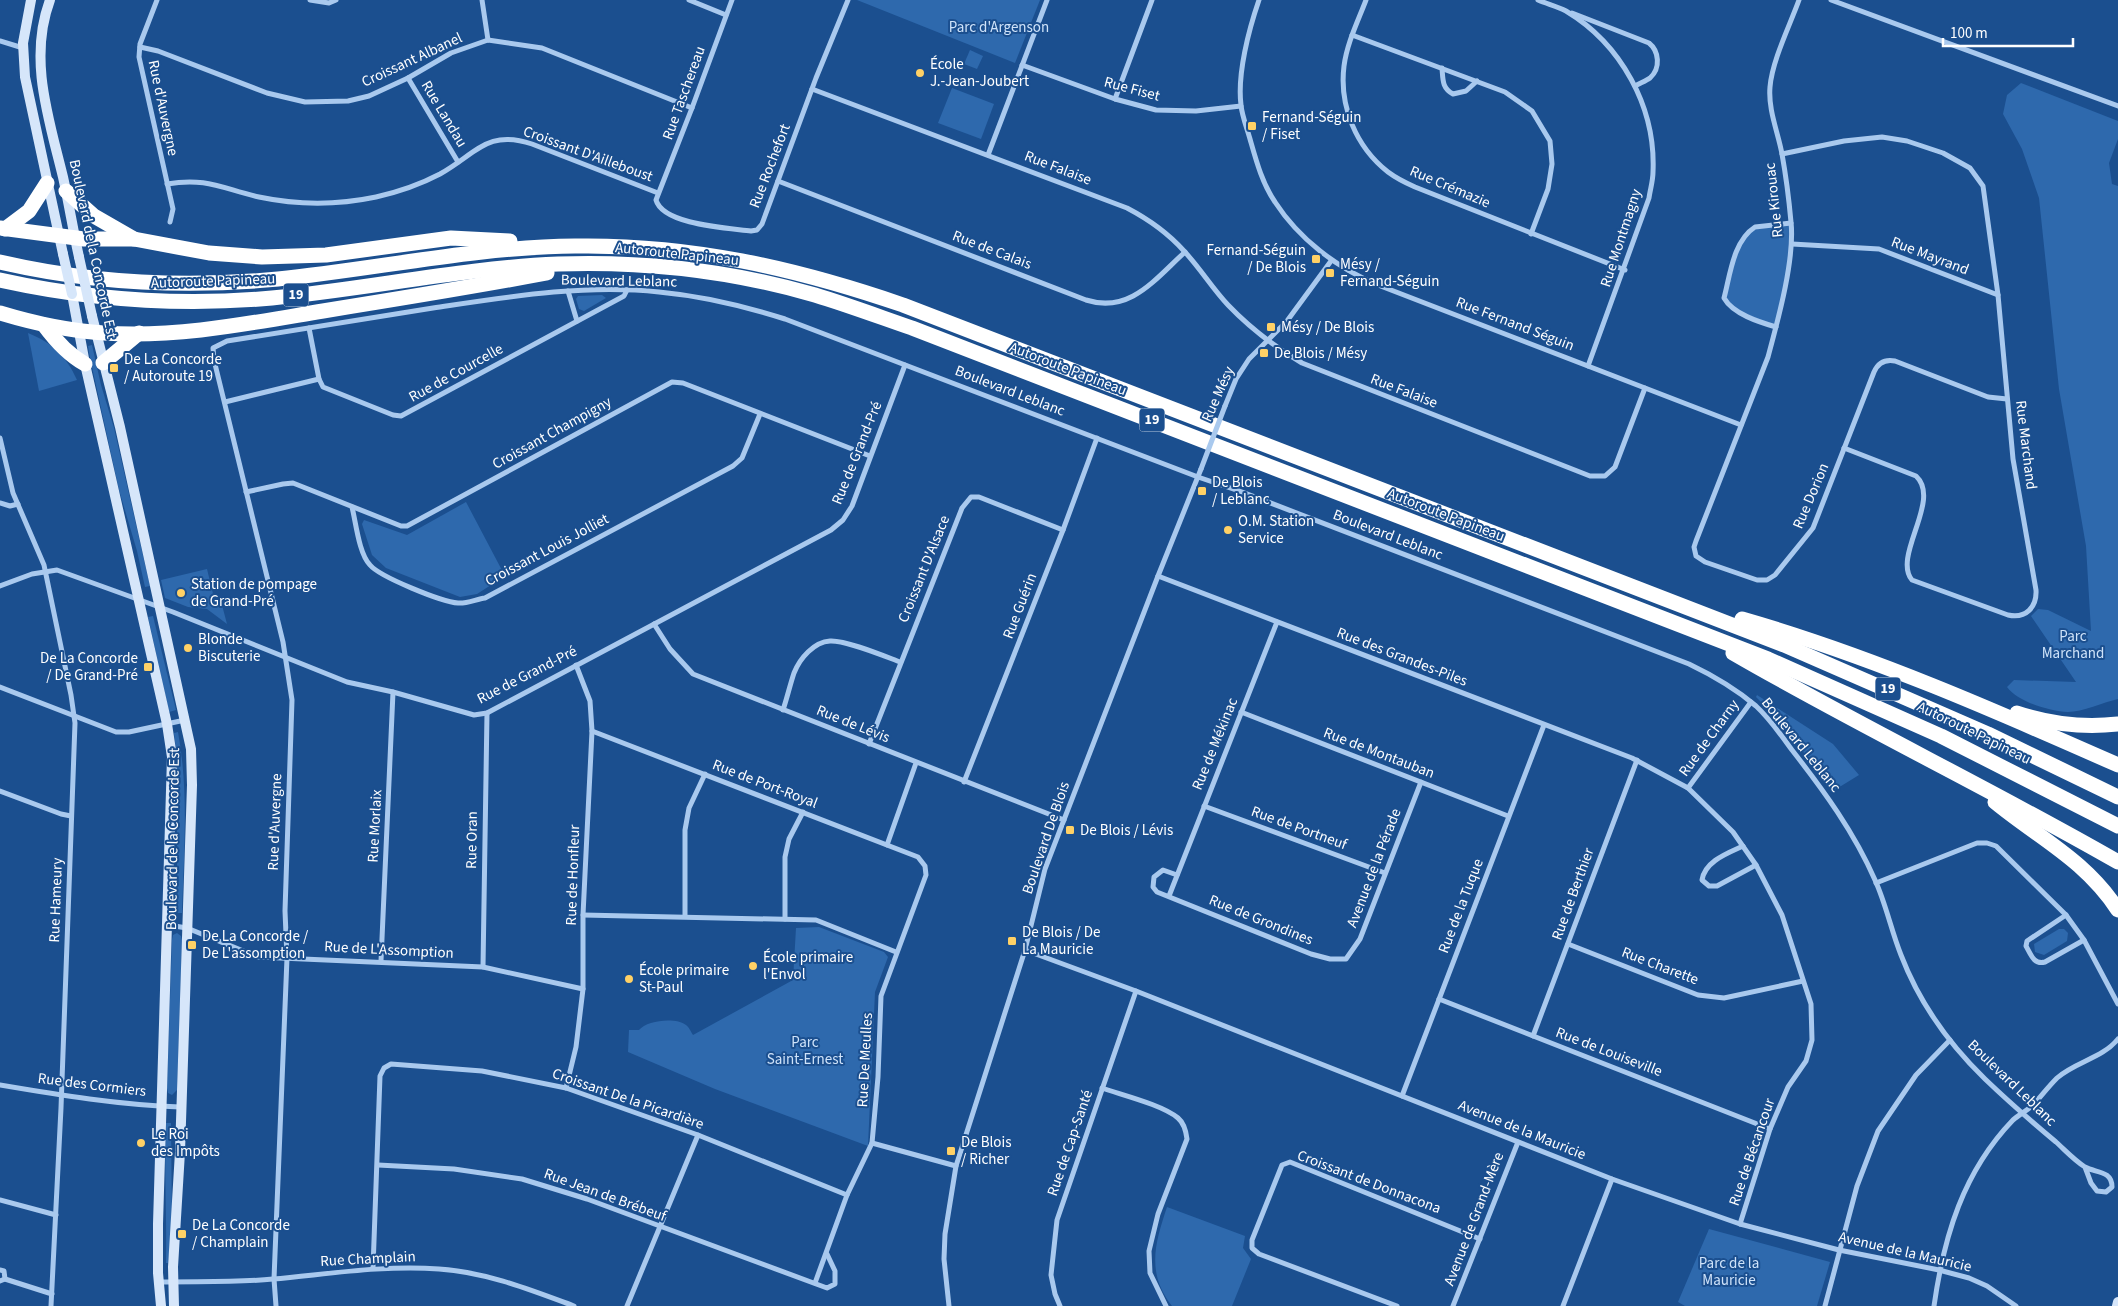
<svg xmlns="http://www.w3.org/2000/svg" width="2118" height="1306" font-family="'Source Sans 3',sans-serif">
<rect width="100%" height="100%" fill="#1b4f8f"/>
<g fill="#2e69ad">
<path d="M 857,0 L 1040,0 L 1015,63 Z"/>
<path d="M 970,50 L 983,56 L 977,69 L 964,64 Z"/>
<path d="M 2021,83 L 2118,121 L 2118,139 L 2109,163 L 2112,184 L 2118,186 L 2118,699 C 2104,702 2082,712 2068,712 C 2049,711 2018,702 2007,687 L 2014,680 L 2076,682 L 2031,616 L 2038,609 L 2048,610 L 2091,631 L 2086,546 L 2059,389 L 2039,198 L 2022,149 L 2003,114 L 2007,95 Z"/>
<path d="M 952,88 L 994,104 L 981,139 L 938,123 Z"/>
<path d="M 1791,223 L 1792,241 L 1776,327 L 1728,306 L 1724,298 L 1739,244 L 1751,230 Z"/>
<path d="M 602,295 L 606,298 L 584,311 L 579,309 L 576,299 L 578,296 Z"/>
<path d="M 28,333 C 53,343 66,356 77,380 L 39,391 Z"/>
<path d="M 92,345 L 101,385 L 114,428 L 150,586 L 145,587 L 137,551 L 119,490 L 90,358 L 88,346 Z"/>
<path d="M 466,502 L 505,576 L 477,594 L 460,597 L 386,568 L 372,555 L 362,524 L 364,520 L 407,535 Z"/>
<path d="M 207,569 L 216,606 L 222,605 L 227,624 L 207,609 L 188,607 L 165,598 L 161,580 Z"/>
<path d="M 153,616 L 176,710 L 169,712 L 148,617 Z"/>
<path d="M 1757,695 L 1833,744 L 1859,775 L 1833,791 L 1779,720 L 1756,697 Z"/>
<path d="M 178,732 C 189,791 184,853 182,913 L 177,913 L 177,759 L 174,733 Z"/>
<path d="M 819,927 L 884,952 L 888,957 L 875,992 L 868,1146 L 715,1089 L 628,1052 L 629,1030 L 639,1030 C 647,1020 676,1017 686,1025 C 689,1027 691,1032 693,1035 L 793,980 L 796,928 Z"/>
<path d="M 2059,929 L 2064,929 L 2068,933 L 2067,941 L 2044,955 L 2035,952 L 2034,944 Z"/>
<path d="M 177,933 L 181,936 L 182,940 L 177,1090 L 172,1095 L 168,1093 L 167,1088 L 172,940 L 173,935 Z"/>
<path d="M 166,1123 L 171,1123 L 172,1224 L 168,1263 L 166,1263 C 167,1217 164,1170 166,1123 Z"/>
<path d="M 1167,1207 L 1245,1236 L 1243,1248 L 1251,1259 L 1232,1306 L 1172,1306 C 1146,1273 1155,1243 1167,1207 Z"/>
<path d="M 1709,1229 L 1830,1262 L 1817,1306 L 1685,1306 L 1678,1302 Z"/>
</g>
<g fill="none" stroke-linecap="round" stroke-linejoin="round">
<g stroke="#a9c9ee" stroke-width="5">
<path d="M 157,0 L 140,44 L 139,57 L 173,209 L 170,222"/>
<path d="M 310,0 L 329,3 L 336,0"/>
<path d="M 482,0 L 488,40"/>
<path d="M 689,0 L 726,15"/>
<path d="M 732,0 L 692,108 L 656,200 C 663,225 729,228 751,231 L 757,230 L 762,224 L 816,78 L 848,0"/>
<path d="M 1259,0 C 1249,29 1237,74 1241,105 C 1242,116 1247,128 1250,139 C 1256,160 1262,183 1275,202 C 1299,239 1337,268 1378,285 L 1741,425"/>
<path d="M 1366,0 C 1358,21 1347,43 1344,66 C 1339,106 1356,147 1388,172 C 1396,178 1406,183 1415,187 L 1625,270"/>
<path d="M 1538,0 C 1547,4 1557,6 1566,11 C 1621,44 1656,107 1653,172 C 1653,181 1650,190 1649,198 L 1588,366"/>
<path d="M 1799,0 C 1790,25 1772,61 1770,87 C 1768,110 1778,132 1782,154 C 1786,176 1789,200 1791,222 C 1795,259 1778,320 1768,357 L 1696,541 L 1694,547 L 1696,556 L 1705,562 L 1757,580 L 1767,580 L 1775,575 L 1813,528 L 1874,372 C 1878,363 1885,359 1895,361 L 1988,397 L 2007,399"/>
<path d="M 1831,0 L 2118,106"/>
<path d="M 1572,13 L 1649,43 C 1659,51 1661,68 1650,78 C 1646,81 1640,83 1635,86"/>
<path d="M 1352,35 L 1505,92 L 1532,111 L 1550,141 L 1552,164 L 1548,189 L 1531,234"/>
<path d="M 0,41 L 23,48"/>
<path d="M 140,47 L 158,51 L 267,93 L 305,102 L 348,101 L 369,96 L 408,78 L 451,53 L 488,40 L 542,48 L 692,108"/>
<path d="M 1022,65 L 1115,99 L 1156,110 L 1196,111 L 1241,106"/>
<path d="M 1442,68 C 1443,80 1442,88 1453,94 L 1466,91 L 1477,81"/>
<path d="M 408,78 L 458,162"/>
<path d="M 812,89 L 1127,208 C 1148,219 1168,233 1184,251 C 1200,268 1212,288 1228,305 C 1250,328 1275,347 1302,363 L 1590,476 L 1605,476 L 1615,467 L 1645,388"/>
<path d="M 1115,99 L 1152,0"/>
<path d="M 1782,154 L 1844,141 L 1882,137 L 1907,141 L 1943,153 L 1970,168 L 1983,186 L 1998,295 L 2013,459 L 2036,590 C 2037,607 2026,619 2008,615 L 1912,580 C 1892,556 1942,500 1916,476 L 1844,448"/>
<path d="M 988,155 L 1047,0"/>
<path d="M 778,181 L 1086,300 C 1130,314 1155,279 1185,252"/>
<path d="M 167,184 C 207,177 223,189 259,197 C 297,205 338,205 376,197 C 398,192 421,184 440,174 C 476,154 487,129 532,144 L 658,193"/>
<path d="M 1792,244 L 1879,249 L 1998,295"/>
<path d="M 568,291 L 577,321"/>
<path d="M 1776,327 C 1759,322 1733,314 1724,298 C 1730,276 1733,241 1755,227 L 1791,223"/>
<path d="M 309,328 L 319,379 L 323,387 L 393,415 L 401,416 L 624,296 L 627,290"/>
<path d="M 225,402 L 319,379"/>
<path d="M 1225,406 L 1236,379 L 1249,359 L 1287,321 L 1331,261"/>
<path d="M 0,438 L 13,493 L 44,565 L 71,695 L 75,723 L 61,1108 L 51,1306"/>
<path d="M 246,492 L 283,484 L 293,483 L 401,526 L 407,526 L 672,382 L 683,383 L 870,456"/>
<path d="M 0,503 L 10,506 L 18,504"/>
<path d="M 352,507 C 356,523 359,554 370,565 C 380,577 442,602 458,603 C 466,604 477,599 485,598 L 733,466 L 742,458 L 760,414"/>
<path d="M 1158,576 L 1632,758 L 1688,788 L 1733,832 L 1756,865 L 1782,915 L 1811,1004 L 1812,1040 L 1806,1061 L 1788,1087 L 1770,1129 L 1740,1224"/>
<path d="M 0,586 L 32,574 L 57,570 L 173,612 L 347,682 L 393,692 L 474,715 L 487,713 L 831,530 L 843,520 L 852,506 L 905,365"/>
<path d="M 654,624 L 670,649 L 693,674 L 1064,820"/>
<path d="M 0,687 L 116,732 L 129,732 L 185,720"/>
<path d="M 783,710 C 787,698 790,685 794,673 C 800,658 814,642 830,641 C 846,640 884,656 900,662"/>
<path d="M 1241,712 L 1508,816"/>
<path d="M 592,731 L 918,857 L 925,866 L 926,875 L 881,996 L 878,1077 L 872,1143 L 847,1195 L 815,1283"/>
<path d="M 869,744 L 962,508 L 971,497 L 979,497 L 1063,530"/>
<path d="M 964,782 L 1063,530 L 1097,438"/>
<path d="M 1688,788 L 1751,702"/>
<path d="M 0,791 L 61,814 L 71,816"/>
<path d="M 1204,806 L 1385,873"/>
<path d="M 887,845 L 916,763"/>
<path d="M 1743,846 C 1728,853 1705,861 1702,880 L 1709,886 L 1717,886 L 1756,865"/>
<path d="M 1177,875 L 1163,870 L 1154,877 L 1153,887 L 1157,892 L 1311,954 L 1330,959 L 1346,959 L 1360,939 L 1421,782"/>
<path d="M 1876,883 L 1977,843 L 1987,843 L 1996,846 L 2066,915 L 2084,940 L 2118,1004"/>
<path d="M 1169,896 L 1277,622"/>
<path d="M 583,915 L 816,920 L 896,952"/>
<path d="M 2066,915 L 2027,941 L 2026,946 C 2031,955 2034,965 2045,962 L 2084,940"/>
<path d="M 685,916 L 685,830 L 689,808 L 705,774"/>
<path d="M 785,919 L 785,857 L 789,839 L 803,812"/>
<path d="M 168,925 L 187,928 L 258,957 L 483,967 L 583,989"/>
<path d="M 1568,944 L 1698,995 L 1724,998 L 1803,981"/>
<path d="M 1025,950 L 1136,991 L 1612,1179 L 1740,1224 L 1839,1250 L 1939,1270 L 1969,1278 L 1987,1286 L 2016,1306"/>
<path d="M 381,961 L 393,692"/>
<path d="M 483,967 L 487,713"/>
<path d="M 1439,999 L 1770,1129"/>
<path d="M 1533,1036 L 1637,760"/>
<path d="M 0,1085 C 59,1095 120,1105 180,1107"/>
<path d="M 566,1088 L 576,1047 L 583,989 L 583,915 L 592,731 L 590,701 L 576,665"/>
<path d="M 1102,1088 C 1122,1095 1163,1105 1178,1118 C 1184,1123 1186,1131 1187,1139 L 1158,1214 L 1149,1251 L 1150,1273 L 1166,1306"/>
<path d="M 1402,1096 L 1544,725"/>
<path d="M 872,1143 L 956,1166"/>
<path d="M 378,1165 L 454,1169 L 522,1179 L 587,1199 L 827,1288 L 835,1284 L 835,1271 L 827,1254"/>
<path d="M 0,1200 L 56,1215"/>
<path d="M 373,1268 L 380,1076 L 384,1068 L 391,1064 L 482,1071 L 566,1088 L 698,1135 L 847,1195"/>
<path d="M 0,1270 L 4,1271 L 5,1279"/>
<path d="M 0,1281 L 5,1279 L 52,1294"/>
<path d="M 159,1282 C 197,1281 235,1283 273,1279 C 329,1274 383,1265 439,1269 C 486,1272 531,1290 574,1306"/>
<path d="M 276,1306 L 274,1279 L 287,958 L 285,911 L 292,700 L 283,642 L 214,360 L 213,348 L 227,341 C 295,330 364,319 433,308 C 507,297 583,284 659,292 C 702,296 744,306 785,319 L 1198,477 L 1242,492 L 1689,664 C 1712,675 1736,689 1756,706 C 1770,719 1781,735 1792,750 C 1824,791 1854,832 1875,880 C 1886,904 1891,930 1901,955 C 1919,1002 1949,1044 1985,1079 C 2008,1101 2032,1122 2056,1142 C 2065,1150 2074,1160 2085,1167 C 2095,1173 2112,1170 2112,1187 L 2106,1192 L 2097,1191 L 2091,1183 L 2085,1167"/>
<path d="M 627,1306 L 698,1135"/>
<path d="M 949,1306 L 944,1259 L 945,1234 L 956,1166 L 1025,950 L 1045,869 L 1158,576 L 1201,469"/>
<path d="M 1060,1306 L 1055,1294 L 1051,1275 L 1057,1220 L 1136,991"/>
<path d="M 1397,1306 L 1259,1254 L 1252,1248 L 1252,1240 L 1282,1165 L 1290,1162 L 1480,1239"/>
<path d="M 1453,1306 L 1518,1142"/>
<path d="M 1563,1306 L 1612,1179"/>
<path d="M 1825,1306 L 1857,1186 L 1878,1131 L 1916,1075 L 1950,1040"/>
<path d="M 1934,1306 C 1944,1236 1963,1172 2013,1120 C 2020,1114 2028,1110 2034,1104 C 2042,1095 2049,1086 2057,1078 C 2075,1062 2103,1058 2118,1039"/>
</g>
<g stroke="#d6e6fa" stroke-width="10">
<path d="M 31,0 L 23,43 L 25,77 L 63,254"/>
<path d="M 50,0 C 28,59 49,119 63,177 C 69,204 73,230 79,257"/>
<path d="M 72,294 L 85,364 L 167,724 L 172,757 L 158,1224 L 158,1273 L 161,1306"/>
<path d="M 92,316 L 120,427 L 191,749 L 192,785 L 180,1152 L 173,1267 L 174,1306"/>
<path d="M 2117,1306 L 2118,1302"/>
</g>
<g stroke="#fff" stroke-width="15">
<path d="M 66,191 L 94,216 L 134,239"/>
<path d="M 0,228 L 84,239 L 134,239 L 209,253 L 262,257 L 326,255 L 451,238 L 510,241"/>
<path d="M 5,229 L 29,211 L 47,183"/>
<path d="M 0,262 C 91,283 185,288 278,279 C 377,269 475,247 575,246 C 690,244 795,268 903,305 L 1784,645 L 1988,734 L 2118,797"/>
<path d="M 0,280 C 90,300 181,306 272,298 C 368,289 462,268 558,264 C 644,261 732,271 815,295 C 848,305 880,317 912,328 L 1768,659 L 1941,736 L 2118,826"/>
<path d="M 0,313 C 33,323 69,331 104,333 C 177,338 251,323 323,311 C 398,299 472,287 547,273"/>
<path d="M 44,325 C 55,340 69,355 85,364"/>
<path d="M 103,363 L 139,333"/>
<path d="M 1742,619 C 1871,656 1996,711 2118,765"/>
<path d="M 1733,653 C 1859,726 1991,789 2118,862"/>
<path d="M 2017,713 C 2050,724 2084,728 2118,724"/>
<path d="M 1995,802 C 2040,839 2084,859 2118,910"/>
</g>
<path stroke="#a9c9ee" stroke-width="5" d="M 1201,469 L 1225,406"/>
<g stroke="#d6e6fa" stroke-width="10">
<path d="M 63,254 L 72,294"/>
<path d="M 79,257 L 92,316"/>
</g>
</g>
<g fill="#ffd166" stroke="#1b4f8f" stroke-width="2">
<circle cx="920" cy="73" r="5"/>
<rect x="1247" y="121" width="10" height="10" rx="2.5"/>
<rect x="1311" y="254" width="10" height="10" rx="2.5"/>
<rect x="1325" y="268" width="10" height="10" rx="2.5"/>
<rect x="1266" y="322" width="10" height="10" rx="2.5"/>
<rect x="1259" y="348" width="10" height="10" rx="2.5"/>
<rect x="109" y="363" width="10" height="10" rx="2.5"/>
<rect x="1197" y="486" width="10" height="10" rx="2.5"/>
<circle cx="1228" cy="530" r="5"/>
<circle cx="181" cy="593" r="5"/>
<circle cx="188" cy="648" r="5"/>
<rect x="143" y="662" width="10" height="10" rx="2.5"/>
<rect x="1065" y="825" width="10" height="10" rx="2.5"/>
<rect x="1007" y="936" width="10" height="10" rx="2.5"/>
<rect x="187" y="940" width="10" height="10" rx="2.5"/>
<circle cx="753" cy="966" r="5"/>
<circle cx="629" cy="979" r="5"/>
<circle cx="141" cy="1143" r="5"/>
<rect x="946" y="1146" width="10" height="10" rx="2.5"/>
<rect x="177" y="1229" width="10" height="10" rx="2.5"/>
</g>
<g text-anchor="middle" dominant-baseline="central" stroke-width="4" stroke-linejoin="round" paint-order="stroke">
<g fill="#1b4f8f" stroke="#bbcadd" stroke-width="1">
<rect x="283.5" y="283.5" width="25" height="23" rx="4"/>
<rect x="1139.5" y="408.5" width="25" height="23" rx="4"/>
<rect x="1875.5" y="677.5" width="25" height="23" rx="4"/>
</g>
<g font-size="14" font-weight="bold" fill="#fff">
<text x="296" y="295">19</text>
<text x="1152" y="420">19</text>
<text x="1888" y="689">19</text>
</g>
<g font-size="15" fill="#cfe3fa" stroke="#1b4f8f">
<text x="999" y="27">Parc d'Argenson</text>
<text x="2073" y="636">Parc<tspan x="2073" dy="17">Marchand</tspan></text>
<text x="805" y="1042">Parc<tspan x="805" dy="17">Saint-Ernest</tspan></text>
<text x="1729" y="1263">Parc de la<tspan x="1729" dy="17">Mauricie</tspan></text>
</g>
<g font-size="15" fill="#fff" stroke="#1b4f8f">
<text transform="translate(412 60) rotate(-25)">Croissant Albanel</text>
<text transform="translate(1132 89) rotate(15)">Rue Fiset</text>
<text transform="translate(684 93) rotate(-70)">Rue Taschereau</text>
<text transform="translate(163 108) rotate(78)">Rue d'Auvergne</text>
<text transform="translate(444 114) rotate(59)">Rue Landau</text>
<text transform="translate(588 154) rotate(20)">Croissant D'Ailleboust</text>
<text transform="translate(770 166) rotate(-69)">Rue Rochefort</text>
<text transform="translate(1058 168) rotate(21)">Rue Falaise</text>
<text transform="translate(1450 187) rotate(23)">Rue Crémazie</text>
<text transform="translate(1774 200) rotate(-96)">Rue Kirouac</text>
<text transform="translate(1621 238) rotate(-72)">Rue Montmagny</text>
<text transform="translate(93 249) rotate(78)">Boulevard de la Concorde Est</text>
<text transform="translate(992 250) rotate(21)">Rue de Calais</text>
<text transform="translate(677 254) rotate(6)">Autoroute Papineau</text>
<text transform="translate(1930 256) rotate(21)">Rue Mayrand</text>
<text transform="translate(213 281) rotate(-2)">Autoroute Papineau</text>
<text transform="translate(619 281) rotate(1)">Boulevard Leblanc</text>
<text transform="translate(1515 324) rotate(21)">Rue Fernand Séguin</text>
<text transform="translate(1068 369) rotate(21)">Autoroute Papineau</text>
<text transform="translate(456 373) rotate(-29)">Rue de Courcelle</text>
<text transform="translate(1010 391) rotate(21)">Boulevard Leblanc</text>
<text transform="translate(1404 391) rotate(21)">Rue Falaise</text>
<text transform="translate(1218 394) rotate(-66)">Rue Mésy</text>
<text transform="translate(552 433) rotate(-29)">Croissant Champigny</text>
<text transform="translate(2026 445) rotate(83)">Rue Marchand</text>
<text transform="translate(857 453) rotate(-68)">Rue de Grand-Pré</text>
<text transform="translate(1811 496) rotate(-67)">Rue Dorion</text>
<text transform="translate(1446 515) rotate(21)">Autoroute Papineau</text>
<text transform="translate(1388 535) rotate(21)">Boulevard Leblanc</text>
<text transform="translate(547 550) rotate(-28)">Croissant Louis Jolliet</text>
<text transform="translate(924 569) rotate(-68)">Croissant D'Alsace</text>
<text transform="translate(1020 606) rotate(-69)">Rue Guérin</text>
<text transform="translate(1402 657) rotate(21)">Rue des Grandes-Piles</text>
<text transform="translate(527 675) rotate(-27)">Rue de Grand-Pré</text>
<text transform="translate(853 724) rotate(22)">Rue de Lévis</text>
<text transform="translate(1974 733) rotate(26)">Autoroute Papineau</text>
<text transform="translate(1709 738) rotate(-54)">Rue de Charny</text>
<text transform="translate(1215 744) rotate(-68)">Rue de Mékinac</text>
<text transform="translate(1801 745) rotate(51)">Boulevard Leblanc</text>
<text transform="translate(1379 753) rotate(21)">Rue de Montauban</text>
<text transform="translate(765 784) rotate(21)">Rue de Port-Royal</text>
<text transform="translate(275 822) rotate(-88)">Rue d'Auvergne</text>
<text transform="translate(375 826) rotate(-87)">Rue Morlaix</text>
<text transform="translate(1299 828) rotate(20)">Rue de Portneuf</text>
<text transform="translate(1046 838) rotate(-71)">Boulevard De Blois</text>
<text transform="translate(173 839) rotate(-89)">Boulevard de la Concorde Est</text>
<text transform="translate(472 840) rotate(-89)">Rue Oran</text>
<text transform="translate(1374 868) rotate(-69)">Avenue de la Pérade</text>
<text transform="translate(573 875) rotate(-88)">Rue de Honfleur</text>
<text transform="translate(1573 894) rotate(-70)">Rue de Berthier</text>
<text transform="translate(56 900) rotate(-88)">Rue Hameury</text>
<text transform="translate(1461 906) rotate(-69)">Rue de la Tuque</text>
<text transform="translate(1261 920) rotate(22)">Rue de Grondines</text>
<text transform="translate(389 950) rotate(3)">Rue de L'Assomption</text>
<text transform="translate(1660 966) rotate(21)">Rue Charette</text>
<text transform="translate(1609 1052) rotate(21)">Rue de Louiseville</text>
<text transform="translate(865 1060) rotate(-87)">Rue De Meulles</text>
<text transform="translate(2012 1083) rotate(44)">Boulevard Leblanc</text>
<text transform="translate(92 1085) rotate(7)">Rue des Cormiers</text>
<text transform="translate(628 1099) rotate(19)">Croissant De la Picardière</text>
<text transform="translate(1522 1130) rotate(22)">Avenue de la Mauricie</text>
<text transform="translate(1070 1143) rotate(-71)">Rue de Cap-Santé</text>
<text transform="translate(1752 1152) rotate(-71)">Rue de Bécancour</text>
<text transform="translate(1369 1182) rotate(21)">Croissant de Donnacona</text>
<text transform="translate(605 1195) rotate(20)">Rue Jean de Brébeuf</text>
<text transform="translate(1474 1219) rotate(-69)">Avenue de Grand-Mère</text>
<text transform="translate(1905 1252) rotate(13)">Avenue de la Mauricie</text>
<text transform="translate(368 1259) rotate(-3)">Rue Champlain</text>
</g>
<g font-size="15" fill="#fff" stroke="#1b4f8f" text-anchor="start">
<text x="930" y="64">École<tspan x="930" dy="17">J.-Jean-Joubert</tspan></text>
<text x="1262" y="117">Fernand-Séguin<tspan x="1262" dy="17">/ Fiset</tspan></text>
<text x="1306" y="250" text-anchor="end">Fernand-Séguin<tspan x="1306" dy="17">/ De Blois</tspan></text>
<text x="1340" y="264">Mésy /<tspan x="1340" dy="17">Fernand-Séguin</tspan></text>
<text x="1281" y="327">Mésy / De Blois</text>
<text x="1274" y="353">De Blois / Mésy</text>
<text x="124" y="359">De La Concorde<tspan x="124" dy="17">/ Autoroute 19</tspan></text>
<text x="1212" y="482">De Blois<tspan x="1212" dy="17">/ Leblanc</tspan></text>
<text x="1238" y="521">O.M. Station<tspan x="1238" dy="17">Service</tspan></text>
<text x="191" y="584">Station de pompage<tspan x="191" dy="17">de Grand-Pré</tspan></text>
<text x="198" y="639">Blonde<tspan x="198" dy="17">Biscuterie</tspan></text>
<text x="138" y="658" text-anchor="end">De La Concorde<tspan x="138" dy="17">/ De Grand-Pré</tspan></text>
<text x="1080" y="830">De Blois / Lévis</text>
<text x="1022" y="932">De Blois / De<tspan x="1022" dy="17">La Mauricie</tspan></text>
<text x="202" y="936">De La Concorde /<tspan x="202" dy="17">De L'assomption</tspan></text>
<text x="763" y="957">École primaire<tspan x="763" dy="17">l'Envol</tspan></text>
<text x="639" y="970">École primaire<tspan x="639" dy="17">St-Paul</tspan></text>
<text x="151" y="1134">Le Roi<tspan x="151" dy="17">des Impôts</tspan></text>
<text x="961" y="1142">De Blois<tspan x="961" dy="17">/ Richer</tspan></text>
<text x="192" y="1225">De La Concorde<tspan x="192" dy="17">/ Champlain</tspan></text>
</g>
</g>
<path d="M1943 38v8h130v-8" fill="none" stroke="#ffffff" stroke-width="2.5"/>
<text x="1950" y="38" font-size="15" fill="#ffffff" stroke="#1b4f8f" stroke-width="4" paint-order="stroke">100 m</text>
</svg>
